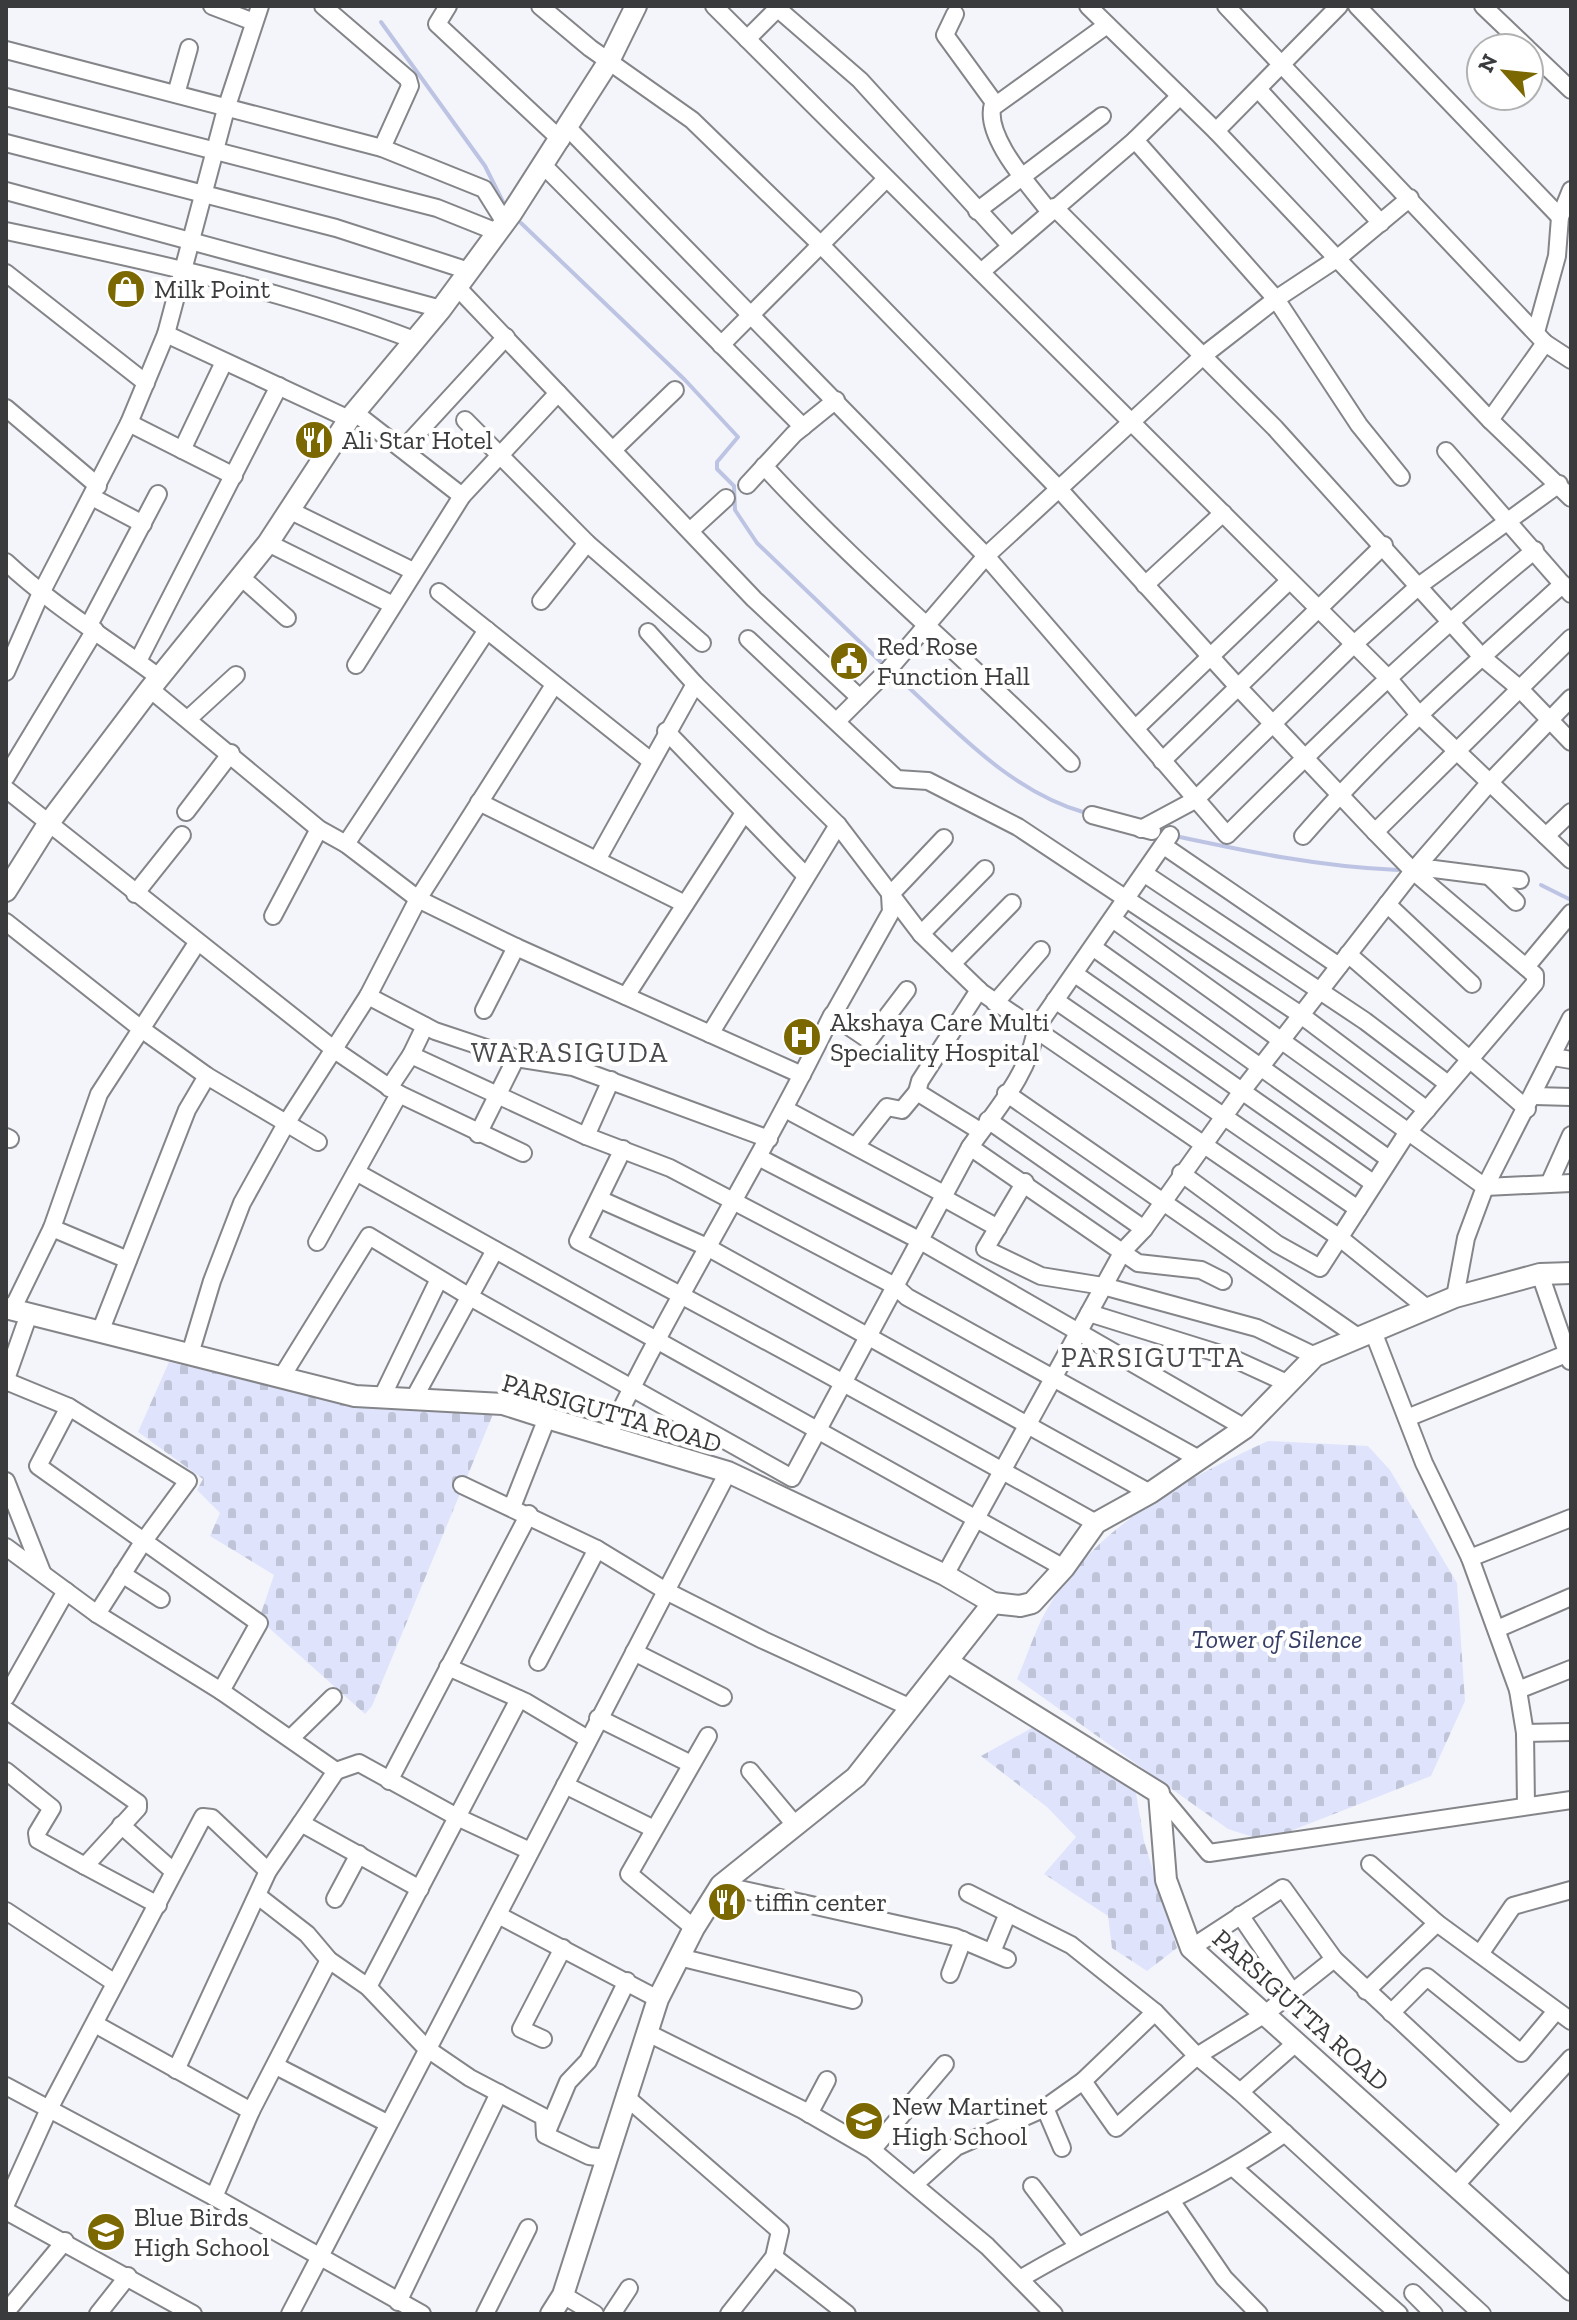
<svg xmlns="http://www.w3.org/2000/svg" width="1577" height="2320" font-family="'Zilla Slab',serif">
<defs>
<pattern id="cemetery-stones" width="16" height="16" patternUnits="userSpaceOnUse" patternTransform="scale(2)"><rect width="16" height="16" fill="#dfe4fc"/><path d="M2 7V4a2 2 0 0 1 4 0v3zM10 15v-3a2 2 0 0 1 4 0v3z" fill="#c0c4d9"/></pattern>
</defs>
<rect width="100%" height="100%" fill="#f4f5fa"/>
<g fill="url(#cemetery-stones)">
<path d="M 169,1362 L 354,1405 L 496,1407 L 372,1706 L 365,1714 L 259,1619 L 274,1575 L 210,1536 L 220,1513 L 197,1490 L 203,1479 L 138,1432 Z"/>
<path d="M 1268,1441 L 1368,1446 L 1390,1470 L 1457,1583 L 1465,1701 L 1431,1776 L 1265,1841 L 1228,1829 L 1017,1679 C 1027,1657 1034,1632 1046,1611 C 1092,1528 1185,1479 1268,1441 Z"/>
<path d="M 1037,1725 L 1134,1781 L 1144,1841 L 1177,1948 L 1147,1971 L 1112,1948 L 1108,1916 L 1044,1874 L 1076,1837 L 1047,1807 L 981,1756 Z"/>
</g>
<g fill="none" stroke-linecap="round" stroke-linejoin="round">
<g stroke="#bdc4e3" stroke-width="4">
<path d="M 381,22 L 485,166 L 503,202"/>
<path d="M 521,223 L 685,380 L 738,437 L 717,462 L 717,469 L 734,486 L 735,510 L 757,543 L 885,666"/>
<path d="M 894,674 C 953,727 1008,791 1086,813"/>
<path d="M 1161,833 C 1241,850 1317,867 1398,870"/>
<path d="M 1541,885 L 1571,900"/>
</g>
<defs>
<g id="minor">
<path d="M 212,6 L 254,22"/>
<path d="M 323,6 L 408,79 L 410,86 L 382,148"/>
<path d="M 448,6 L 437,24 L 561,140"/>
<path d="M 540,6 L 590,48 L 692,120 L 821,245 L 1059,489 L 1238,687 L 1375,832 L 1413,871 L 1535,975 L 1535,983 L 1407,1133 L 1320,1268 L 1277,1244 L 1181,1173"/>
<path d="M 714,6 L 1387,677 L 1421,717 L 1571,860"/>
<path d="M 1088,6 L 1216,131 L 1490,420 L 1571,498"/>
<path d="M 1226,6 L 1545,343 L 1571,360"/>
<path d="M 1357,6 L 1560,217"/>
<path d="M 1483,6 L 1527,48"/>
<path d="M 777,8 L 860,80 L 1010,245"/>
<path d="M 955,14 L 945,35 L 996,105 L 1107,25"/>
<path d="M 747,39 L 780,6"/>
<path d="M 6,50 L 382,148 L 484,189 L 504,221"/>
<path d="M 1529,50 L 1571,90"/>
<path d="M 1258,89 L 1381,223"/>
<path d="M 176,94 L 189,48"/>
<path d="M 6,97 L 437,208 L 497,232"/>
<path d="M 993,104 C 983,136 1030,186 1049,211"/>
<path d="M 568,128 L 986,556 L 1227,835 C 1326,736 1426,639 1535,550"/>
<path d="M 1216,131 L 1339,6"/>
<path d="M 1135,140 L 1276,299 L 1359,425 L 1401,477"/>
<path d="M 6,143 L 336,228 L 469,271"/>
<path d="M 543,165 L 803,427"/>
<path d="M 6,191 L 441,309"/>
<path d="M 1054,207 L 1275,428 L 1482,657 L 1519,688 L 1571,742"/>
<path d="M 977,211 L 1102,116"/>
<path d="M 6,231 C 144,260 281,289 414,340"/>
<path d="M 981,272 L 1135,140 L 1180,96"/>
<path d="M 6,273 L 146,383"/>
<path d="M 1536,332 L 1557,256 L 1560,217 L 1571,190"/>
<path d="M 166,334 L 349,419"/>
<path d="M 721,345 L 886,179"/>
<path d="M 558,393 L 754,599 L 860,698"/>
<path d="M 6,408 L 98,486"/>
<path d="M 354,412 L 462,496 L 558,393 L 457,287"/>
<path d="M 465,420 L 587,543 L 702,643"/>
<path d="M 1490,420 L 1545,343"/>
<path d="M 129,423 L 234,476"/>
<path d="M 404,448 L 506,337"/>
<path d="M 614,449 L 675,390"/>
<path d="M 182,450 L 224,362"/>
<path d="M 1446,451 L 1571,594"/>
<path d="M 764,466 C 861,572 971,661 1071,763"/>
<path d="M 747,485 L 794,434 L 836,400"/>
<path d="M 92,497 L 143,524"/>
<path d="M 289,510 L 413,571"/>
<path d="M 690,531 L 726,498"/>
<path d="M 268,543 L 393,605"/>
<path d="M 6,562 C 53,606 108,639 160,678"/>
<path d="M 241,577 L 287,618"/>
<path d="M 1145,585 L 1223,513"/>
<path d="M 439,592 L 651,761"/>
<path d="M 541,601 L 587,543"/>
<path d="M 89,625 L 158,494"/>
<path d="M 648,632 L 695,684 L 838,825 L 921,934 L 981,992 L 1340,1238 L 1428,1309"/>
<path d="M 748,639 L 897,779 L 928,781 L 1018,827 L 1301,1015 L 1427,1110"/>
<path d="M 138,661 L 279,386"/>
<path d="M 356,665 L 462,496"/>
<path d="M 6,672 L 40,595 L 129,423 L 166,334 L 226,109 L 260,6"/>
<path d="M 150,689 L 319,829 L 346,844 L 418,899 L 516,947 L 802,1075"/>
<path d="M 188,719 L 236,675"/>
<path d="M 837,721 L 889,669 L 986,556 L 1204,355 L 1276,299 L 1338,258 L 1410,198"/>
<path d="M 1137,727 L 1289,581"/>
<path d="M 666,731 L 806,876"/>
<path d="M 1162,761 L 1384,545"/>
<path d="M 6,777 L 95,630"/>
<path d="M 6,789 L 336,1051 L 399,1094 L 523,1153"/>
<path d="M 479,802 L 685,904"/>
<path d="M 186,812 L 231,753"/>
<path d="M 1092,815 L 1152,831"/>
<path d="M 1141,829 L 1195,800 L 1353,645 L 1420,585 L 1559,484"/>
<path d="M 1375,832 L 1571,638"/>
<path d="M 1303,836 C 1381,746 1474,664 1563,584"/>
<path d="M 1546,836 L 1571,812"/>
<path d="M 346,844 L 487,630"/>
<path d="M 1164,846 L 1339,966"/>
<path d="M 597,860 L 695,684"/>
<path d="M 1411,871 L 1434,869 L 1520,880"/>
<path d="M 1145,874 L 1365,1021 L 1448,1084"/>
<path d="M 1489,876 L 1516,902"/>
<path d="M 135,894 L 182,835"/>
<path d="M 1387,904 L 1472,984"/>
<path d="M 273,916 L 319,829"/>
<path d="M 1114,920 L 1485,1187 L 1571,1183"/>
<path d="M 6,922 L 140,1028 L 207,1076 L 318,1142"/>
<path d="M 921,934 L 985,869"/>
<path d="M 1094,948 L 1389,1159"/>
<path d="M 1348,954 L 1527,1109"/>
<path d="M 952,964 L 1012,903"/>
<path d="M 1526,967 L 1571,913"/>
<path d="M 1075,974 L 1373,1183"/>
<path d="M 368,996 L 435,1031 L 516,1058 L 573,1067 L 769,1139"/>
<path d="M 626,996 L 744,813"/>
<path d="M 1055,1000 L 1358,1209"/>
<path d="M 995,1003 L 1041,950"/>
<path d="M 484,1010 L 516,947"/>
<path d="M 828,1024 L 891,912 L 890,895 L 944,838"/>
<path d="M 710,1034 L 838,825"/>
<path d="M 411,1055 L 425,1026"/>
<path d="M 1553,1057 L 1571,1060"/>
<path d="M 389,1088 L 411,1055 L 586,1136 L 670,1168 L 895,1286 L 907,1297 L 1199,1459"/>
<path d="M 917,1092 L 920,1081 L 979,990"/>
<path d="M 1006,1093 L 1358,1337"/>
<path d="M 1535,1096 L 1571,1097"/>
<path d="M 785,1109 L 942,1193"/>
<path d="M 988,1120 L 1144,1229"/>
<path d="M 478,1134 L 516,1058"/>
<path d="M 586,1136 L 611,1080"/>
<path d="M 6,1137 L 10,1139"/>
<path d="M 856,1146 L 887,1107 L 902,1110 L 917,1092 L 980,1131"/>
<path d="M 970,1147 C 995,1111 1030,1073 1036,1028 L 1170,835"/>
<path d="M 623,1149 L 578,1241 C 753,1332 924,1427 1096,1523"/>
<path d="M 760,1158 L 919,1240 L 1245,1428"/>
<path d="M 356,1172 L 1064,1568"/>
<path d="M 1025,1182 L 985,1249 L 1041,1276 L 1103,1286 L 1257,1328 L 1315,1356"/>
<path d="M 1549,1184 L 1571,1135"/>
<path d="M 942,1197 L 998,1228"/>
<path d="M 599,1199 L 707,1247 L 1150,1493"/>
<path d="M 52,1228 L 128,1260"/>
<path d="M 317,1242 L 399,1094"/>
<path d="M 1540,1274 L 1570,1361"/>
<path d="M 1455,1297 L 1466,1238 L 1485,1187 L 1571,1018"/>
<path d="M 12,1310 L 52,1228 L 99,1094 L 197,943"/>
<path d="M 1089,1313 L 1230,1357 L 1289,1384"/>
<path d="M 100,1332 L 187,1110 L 207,1076"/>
<path d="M 1374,1334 L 1424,1463 L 1470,1558 L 1518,1690 L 1525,1733 L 1526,1805"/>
<path d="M 190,1354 L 212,1281 L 242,1203 L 287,1122 L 368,996 L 418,899 L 554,685"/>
<path d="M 281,1378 L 369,1236 L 470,1297 L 792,1478 L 970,1147 L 1138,1263 L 1201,1270 L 1223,1281"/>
<path d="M 6,1379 L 29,1314"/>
<path d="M 6,1381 L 69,1407 L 188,1481 L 143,1542 L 97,1614"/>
<path d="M 381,1399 L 439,1279"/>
<path d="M 413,1400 L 495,1250"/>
<path d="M 69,1407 L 38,1466 L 259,1623 L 221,1691"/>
<path d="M 1407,1418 L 1571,1352"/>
<path d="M 607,1438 C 676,1294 762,1159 832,1015 L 869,1040 L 907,990"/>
<path d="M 6,1481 L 42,1572"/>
<path d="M 462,1485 L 597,1549 L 666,1591 L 763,1640 L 909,1707"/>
<path d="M 512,1507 L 547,1418"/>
<path d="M 6,1547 L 97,1614 L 221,1691 L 336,1771 L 359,1763 L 457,1817 L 528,1850"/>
<path d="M 1470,1558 L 1571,1518"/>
<path d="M 122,1574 L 161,1599"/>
<path d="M 945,1575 L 1123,1251 L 1144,1229 L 1242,1091 L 1413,871 L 1491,781 L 1571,698"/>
<path d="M 1497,1629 L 1571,1597"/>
<path d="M 634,1652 L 723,1697"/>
<path d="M 538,1662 L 597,1549"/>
<path d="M 448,1667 L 526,1702 L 588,1739"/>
<path d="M 1518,1690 L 1571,1669"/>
<path d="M 6,1697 L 66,1591"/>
<path d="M 6,1710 L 138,1803 L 138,1808 L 85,1866 L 158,1905"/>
<path d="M 598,1718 L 691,1764"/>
<path d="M 1525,1733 L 1571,1732"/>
<path d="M 291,1738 L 333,1697"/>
<path d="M 6,1771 L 52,1808 L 37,1833 L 38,1840 L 85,1866"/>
<path d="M 750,1771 L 796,1826"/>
<path d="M 389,1781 L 529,1514"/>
<path d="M 565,1785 L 654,1829"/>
<path d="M 1159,1793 L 1209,1853 L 1571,1800"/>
<path d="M 301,1823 L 336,1771"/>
<path d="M 121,1825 L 173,1871"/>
<path d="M 1370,1864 L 1437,1923 L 1571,2021"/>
<path d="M 721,1885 L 955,1937 L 1007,1959"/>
<path d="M 968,1893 L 1071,1945 L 1155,2012 L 1197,2056 L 1240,2092 L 1482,2314"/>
<path d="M 258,1896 L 307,1934 L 329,1960 L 368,1987 L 426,2048 L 470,2078 L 544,2117 L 545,2135 L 589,2156 L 607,2158"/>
<path d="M 335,1899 L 359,1854"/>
<path d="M 6,1911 L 115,1983"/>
<path d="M 498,1915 L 658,1999"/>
<path d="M 1240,1915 L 1291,1990"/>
<path d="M 694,1928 L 629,1874 L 708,1736"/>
<path d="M 1191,1948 L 1283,1888 L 1334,1959 L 1511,2124"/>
<path d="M 992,1952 L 1008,1913"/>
<path d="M 1480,1954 L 1513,1906 L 1571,1890"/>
<path d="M 679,1957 L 853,2000"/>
<path d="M 950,1974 L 963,1940"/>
<path d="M 368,1987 L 519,1699"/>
<path d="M 1366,1991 L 1437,1923"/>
<path d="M 1391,2013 L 1427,1977 L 1521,2053 L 1556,2011"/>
<path d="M 95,2024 L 251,2111"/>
<path d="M 646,2032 L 803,2110 L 872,2150 L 987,2246 L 1054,2314"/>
<path d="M 543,2039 L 521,2029 L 563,1948"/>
<path d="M 276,2066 L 387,2123"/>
<path d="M 176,2070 L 268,1871 L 301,1823 L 420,1889"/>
<path d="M 1083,2081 L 1116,2128 L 1197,2056 L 1265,2014 L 1334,1959"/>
<path d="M 6,2086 L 214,2197 L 422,2314"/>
<path d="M 1240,2092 L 1297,2042"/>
<path d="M 625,2096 L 780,2231 L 774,2257 L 729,2314"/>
<path d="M 1045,2108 L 1062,2148"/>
<path d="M 809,2114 L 827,2080"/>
<path d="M 546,2134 L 568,2082 L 588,2061 L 627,1981"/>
<path d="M 872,2150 L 945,2064"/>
<path d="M 1235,2169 L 1399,2314"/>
<path d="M 915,2184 L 956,2147 L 1045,2108 L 1083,2081 L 1155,2012"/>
<path d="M 1032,2186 L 1077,2245"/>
<path d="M 1455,2186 L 1571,2058"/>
<path d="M 214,2197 L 251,2111 L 329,1960"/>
<path d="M 1172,2202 L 1224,2278 L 1259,2314"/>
<path d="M 6,2204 L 49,2109 L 203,1817 L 212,1818 L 268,1871"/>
<path d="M 6,2211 L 193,2314"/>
<path d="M 774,2257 L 847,2314"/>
<path d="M 1020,2279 C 1109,2225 1200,2193 1285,2133"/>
<path d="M 1413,2293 L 1434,2314"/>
<path d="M 563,2295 L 595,2314"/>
<path d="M 398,2302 L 499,2093"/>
<path d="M 6,2312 L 65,2241"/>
<path d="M 98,2314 L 128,2276"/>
<path d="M 290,2314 L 728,1472"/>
<path d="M 485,2314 L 528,2228"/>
<path d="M 612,2314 L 629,2288"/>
</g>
<g id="tertiary">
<path d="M 6,891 L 48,824 L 150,689 L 268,543 L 349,419 L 441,309 L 511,214 L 609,61 L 636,6"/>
<path d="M 6,1308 L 355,1396 L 503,1404 L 547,1418 L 728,1472 L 945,1575 L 993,1603"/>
<path d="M 948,1662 L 1159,1793 L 1166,1880 L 1191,1948 L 1571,2290"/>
<path d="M 551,2314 L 563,2295 L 658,1999 L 694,1928 L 721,1885 L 856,1777 L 993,1603 L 1020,1606 L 1032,1603 L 1064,1568 L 1096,1523 L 1150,1493 L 1245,1428 L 1315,1356 L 1455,1297 L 1540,1274 L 1571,1273"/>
</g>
</defs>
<use href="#minor" stroke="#848589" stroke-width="20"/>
<use href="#tertiary" stroke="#848589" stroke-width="24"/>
<use href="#minor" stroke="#fff" stroke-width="16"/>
<use href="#tertiary" stroke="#fff" stroke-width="20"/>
</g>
<defs>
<symbol id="shop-disc" viewBox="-11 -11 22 22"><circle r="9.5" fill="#7c6800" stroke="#fff"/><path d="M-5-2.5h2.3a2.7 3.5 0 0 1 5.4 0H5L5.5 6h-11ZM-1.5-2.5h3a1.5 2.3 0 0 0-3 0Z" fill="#fff"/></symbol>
<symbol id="restaurant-disc" viewBox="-11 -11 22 22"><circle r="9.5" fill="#7c6800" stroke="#fff"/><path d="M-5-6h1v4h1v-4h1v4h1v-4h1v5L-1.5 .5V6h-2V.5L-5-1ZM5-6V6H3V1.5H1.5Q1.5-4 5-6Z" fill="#fff"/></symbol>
<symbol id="civic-disc" viewBox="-11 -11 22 22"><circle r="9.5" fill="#7c6800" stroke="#fff"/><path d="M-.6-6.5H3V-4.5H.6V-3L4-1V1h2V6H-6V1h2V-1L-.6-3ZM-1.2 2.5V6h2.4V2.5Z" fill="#fff"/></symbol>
<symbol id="hospital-disc" viewBox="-11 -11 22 22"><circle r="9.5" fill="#7c6800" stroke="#fff"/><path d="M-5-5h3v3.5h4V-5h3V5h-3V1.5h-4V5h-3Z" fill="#fff"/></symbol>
<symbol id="university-disc" viewBox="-11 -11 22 22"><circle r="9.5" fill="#7c6800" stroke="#fff"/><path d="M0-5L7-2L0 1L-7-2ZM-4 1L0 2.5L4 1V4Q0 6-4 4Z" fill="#fff"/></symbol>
</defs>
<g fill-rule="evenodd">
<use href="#shop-disc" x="104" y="267" width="44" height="44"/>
<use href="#restaurant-disc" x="292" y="418" width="44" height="44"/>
<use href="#civic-disc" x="827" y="639" width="44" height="44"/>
<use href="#hospital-disc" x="780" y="1015" width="44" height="44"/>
<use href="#restaurant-disc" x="705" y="1880" width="44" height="44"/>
<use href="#university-disc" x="842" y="2099" width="44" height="44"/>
<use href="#university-disc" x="84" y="2210" width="44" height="44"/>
</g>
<g text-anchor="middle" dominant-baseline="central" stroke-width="8" stroke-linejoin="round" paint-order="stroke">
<g font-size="26" fill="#3a3b3d" stroke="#fff" text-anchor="start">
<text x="154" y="289">Milk Point</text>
<text x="342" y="440">Ali Star Hotel</text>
<text x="877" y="646">Red Rose<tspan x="877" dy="30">Function Hall</tspan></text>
<text x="830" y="1022">Akshaya Care Multi<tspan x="830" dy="30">Speciality Hospital</tspan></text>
<text x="755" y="1902">tiffin center</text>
<text x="892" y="2106">New Martinet<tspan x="892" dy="30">High School</tspan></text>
<text x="134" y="2217">Blue Birds<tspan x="134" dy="30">High School</tspan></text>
</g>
<g font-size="26" fill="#3a3b3d" stroke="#fff">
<text transform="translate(612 1413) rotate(16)">PARSIGUTTA ROAD</text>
<text transform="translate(1301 2010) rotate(42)">PARSIGUTTA ROAD</text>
</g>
<g font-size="26" font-style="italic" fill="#353c66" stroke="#fff">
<text x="1277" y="1639">Tower of Silence</text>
</g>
<g font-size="28" letter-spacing="2" fill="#494a4e" stroke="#fff">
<text x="570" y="1052">WARASIGUDA</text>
<text x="1153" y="1357">PARSIGUTTA</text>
</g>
</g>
<rect width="1577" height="2320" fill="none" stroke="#3a3b3d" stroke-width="16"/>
<g transform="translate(1505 72) rotate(297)"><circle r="38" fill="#ffffff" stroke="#b0b1b1" stroke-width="2"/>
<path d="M0-6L14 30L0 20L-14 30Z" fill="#7c6800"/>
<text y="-12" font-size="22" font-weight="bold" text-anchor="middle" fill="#3a3b3d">N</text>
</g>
</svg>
